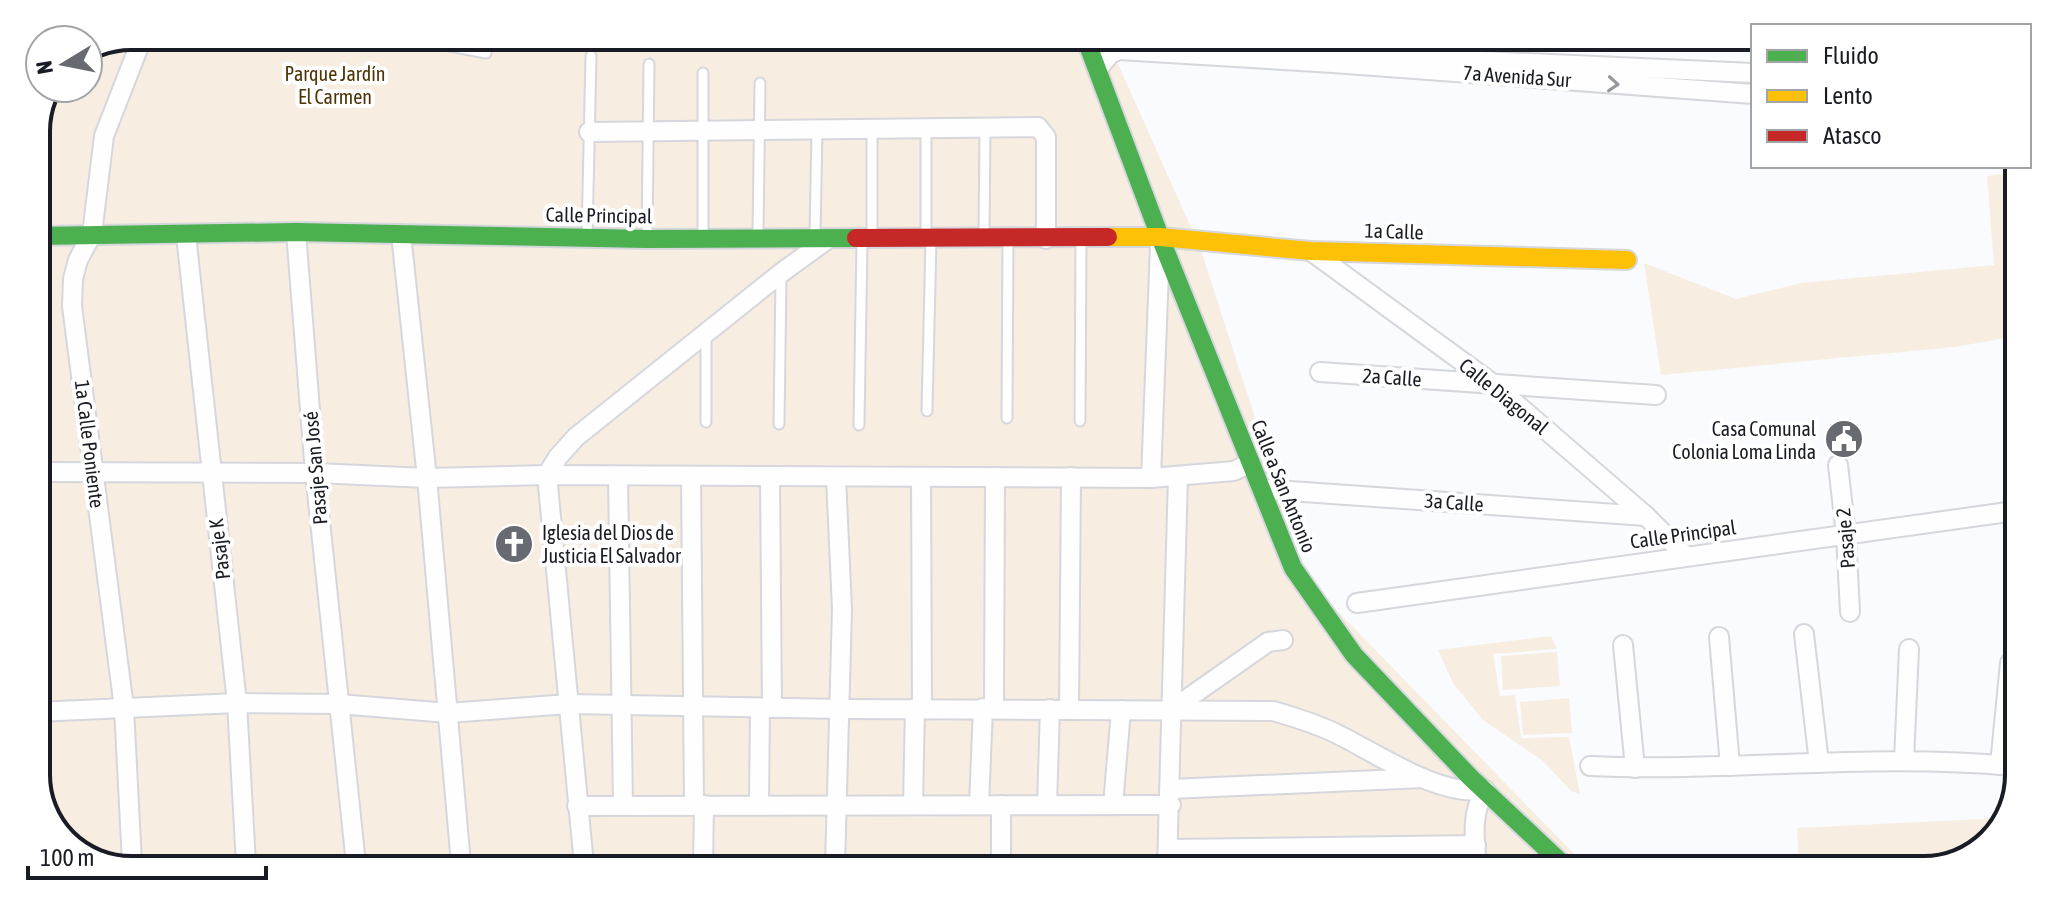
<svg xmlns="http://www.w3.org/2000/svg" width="2055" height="906" font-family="'Asap Condensed',sans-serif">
<rect width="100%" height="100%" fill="#f9fbfe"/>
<g fill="#f7eee1">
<path d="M 131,36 L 1117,40 L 1111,48 L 1201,250 L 1307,580 L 1589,869 L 95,863 L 55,833 L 36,782 L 36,125 L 53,88 L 88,88 L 88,54 Z"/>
<path d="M 2018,172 L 2017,336 L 1955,347 L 1661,375 L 1644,263 L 1736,299 L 1801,283 L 1994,265 L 1987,176 Z"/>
<path d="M 1551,636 L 1557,649 L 1493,654 L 1500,696 L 1515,695 L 1521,738 L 1569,737 L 1580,794 L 1571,791 L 1543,761 L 1483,720 L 1453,683 L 1438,650 Z"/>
<path d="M 1557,652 L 1560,686 L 1503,690 L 1501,656 Z"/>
<path d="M 1569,698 L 1572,733 L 1523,735 L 1520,702 Z"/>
<path d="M 2003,818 L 2003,822 L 1977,854 L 1925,870 L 1799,870 L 1797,828 Z"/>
</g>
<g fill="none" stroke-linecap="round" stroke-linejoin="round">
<defs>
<g id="lane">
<path d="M 403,37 L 486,53"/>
<path d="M 703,73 L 703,236"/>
<path d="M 758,235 L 760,83"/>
<path d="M 815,235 L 817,129"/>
<path d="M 872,235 L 872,129"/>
<path d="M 926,235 L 926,128"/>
<path d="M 984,235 L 985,128"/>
<path d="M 587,237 L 591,56"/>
<path d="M 647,239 L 649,64"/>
<path d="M 706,334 L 706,422"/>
<path d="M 927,411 L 931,239"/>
<path d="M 1007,418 L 1008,238"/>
<path d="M 1080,421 L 1081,238"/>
<path d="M 779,424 L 781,276"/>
<path d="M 859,425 L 862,241"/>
</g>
<g id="street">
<path d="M 1242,40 L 1483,61 L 1753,73"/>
<path d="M 1097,70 L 1110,54 L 1119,50 L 1333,63 L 1753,94"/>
<path d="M 589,132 L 1038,127 L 1046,137 L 1046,239"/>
<path d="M 296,232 L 315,473 L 356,864"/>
<path d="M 401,234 L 427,478 L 461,864"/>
<path d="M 186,235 L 237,703 L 246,864"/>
<path d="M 1311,251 L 1493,384 L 1646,516 L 1686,556"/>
<path d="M 1320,372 L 1656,395"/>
<path d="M 1838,465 L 1846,535 L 1850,612"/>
<path d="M 36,472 L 315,473 L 427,478 L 547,475 L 1151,478 L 1234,471 L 1250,463"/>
<path d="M 618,476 L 623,805"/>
<path d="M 691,476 L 694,805"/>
<path d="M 770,476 L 772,708"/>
<path d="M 921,477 L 922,708"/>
<path d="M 1151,478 L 1160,245"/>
<path d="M 1261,489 L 1646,516"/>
<path d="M 1357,603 L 2015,511"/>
<path d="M 1804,634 L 1819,763"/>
<path d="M 1719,637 L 1730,766"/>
<path d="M 1623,645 L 1635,768"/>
<path d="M 994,709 L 995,477"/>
<path d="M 1069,709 L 1071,477"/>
<path d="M 1171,710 L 1268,642 L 1283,640"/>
<path d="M 36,712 L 237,703 L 339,704 L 448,713 L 569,704 L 840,709 L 1273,711 C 1294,717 1317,724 1337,734 C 1378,754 1439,797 1485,790"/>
<path d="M 1904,760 L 1909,649"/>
<path d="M 2000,765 L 2010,663"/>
<path d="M 1590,766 C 1731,772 1872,753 2012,766"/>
<path d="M 1170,789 L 1423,778"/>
<path d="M 759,805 L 760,708"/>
<path d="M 913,805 L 915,708"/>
<path d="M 979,805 L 983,708"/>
<path d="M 1001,805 L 1001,866"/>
<path d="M 1047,805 L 1050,709"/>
<path d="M 1113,805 L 1121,710"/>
<path d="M 577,806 L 1171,805"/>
<path d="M 1168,849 L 1476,845"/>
<path d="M 132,863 L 124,708 L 72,306 L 73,279 L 78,260 L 92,234 L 104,136 L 143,36"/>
<path d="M 584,865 L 547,475 L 558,457 L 576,437 L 781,273 L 828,239"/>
<path d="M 703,865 L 704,805"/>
<path d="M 835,866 L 842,609 L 836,477"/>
<path d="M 1167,867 L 1178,476"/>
<path d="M 1477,868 C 1475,840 1470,815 1485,790"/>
</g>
<g id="fast">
<path d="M 1086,40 L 1160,237 L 1293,568 L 1354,655 L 1470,777 L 1568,869"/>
<path d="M 36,236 L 296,232 L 647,239 L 856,238"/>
</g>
<path id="slow" d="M 1108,237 L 1160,237 L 1311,251 L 1627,260"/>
<path id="jam" d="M 856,238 L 1108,237"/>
</defs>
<use href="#lane" stroke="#d5d7dd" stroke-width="13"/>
<use href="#street" stroke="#d5d7dd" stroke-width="22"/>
<use href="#fast" stroke="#d5d7dd" stroke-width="22"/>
<use href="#slow" stroke="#d5d7dd" stroke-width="22"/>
<use href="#jam" stroke="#d5d7dd" stroke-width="22"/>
<use href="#lane" stroke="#fefeff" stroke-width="9"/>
<use href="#street" stroke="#fefeff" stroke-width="18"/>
<use href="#fast" stroke="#4caf50" stroke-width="18"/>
<use href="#slow" stroke="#ffc107" stroke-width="18"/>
<use href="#jam" stroke="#c62828" stroke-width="18"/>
</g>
<defs><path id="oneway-chevron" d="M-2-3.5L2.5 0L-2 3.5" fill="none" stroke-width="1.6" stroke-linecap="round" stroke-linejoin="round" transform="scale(2)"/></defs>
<use stroke="#97989d" href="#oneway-chevron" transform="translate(1613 84) rotate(4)"/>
<defs>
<symbol id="civic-disc" viewBox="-11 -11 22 22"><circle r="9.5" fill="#686a71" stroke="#fff"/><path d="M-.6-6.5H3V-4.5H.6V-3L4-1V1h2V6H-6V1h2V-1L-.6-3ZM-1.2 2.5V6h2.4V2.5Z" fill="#fff"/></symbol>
<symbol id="church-disc" viewBox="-11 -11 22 22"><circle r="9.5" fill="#686a71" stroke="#fff"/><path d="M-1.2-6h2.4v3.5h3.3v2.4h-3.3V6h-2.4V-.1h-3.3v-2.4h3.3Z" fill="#fff"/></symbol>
</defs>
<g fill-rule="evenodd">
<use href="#civic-disc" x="1822" y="417" width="44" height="44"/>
<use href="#church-disc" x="492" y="522" width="44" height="44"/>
</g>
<g text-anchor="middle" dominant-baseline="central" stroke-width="8" stroke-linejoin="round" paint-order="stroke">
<g font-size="20" fill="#4d3405" stroke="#fff">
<text x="335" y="73">Parque Jardín<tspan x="335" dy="23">El Carmen</tspan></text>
</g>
<g font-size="20" fill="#1a1c25" stroke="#fff">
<text transform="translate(1517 76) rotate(4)">7a Avenida Sur</text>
<text transform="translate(599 215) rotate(1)">Calle Principal</text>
<text transform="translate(1394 231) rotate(2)">1a Calle</text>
<text transform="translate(1392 377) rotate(4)">2a Calle</text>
<text transform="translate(1504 396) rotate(39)">Calle Diagonal</text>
<text transform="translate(90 444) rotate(83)">1a Calle Poniente</text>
<text transform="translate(315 468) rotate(-95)">Pasaje San José</text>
<text transform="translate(1284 486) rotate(68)">Calle a San Antonio</text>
<text transform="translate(1454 502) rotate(4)">3a Calle</text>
<text transform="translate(1683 534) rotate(-8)">Calle Principal</text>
<text transform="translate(1845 538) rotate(-95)">Pasaje 2</text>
<text transform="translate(219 549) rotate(-97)">Pasaje K</text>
</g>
<g font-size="20" fill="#1a1c25" stroke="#fff" text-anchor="end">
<text x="1816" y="428">Casa Comunal<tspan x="1816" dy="23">Colonia Loma Linda</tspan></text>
<text x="542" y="532" text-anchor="start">Iglesia del Dios de<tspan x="542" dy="23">Justicia El Salvador</tspan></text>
</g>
</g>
<path d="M0 0H2055V906H0ZM131 50H1924A81 81 0 0 1 2005 131V775A81 81 0 0 1 1924 856H131A81 81 0 0 1 50 775V131A81 81 0 0 1 131 50Z" fill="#fff" fill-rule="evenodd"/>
<path fill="none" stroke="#1a1c25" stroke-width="4" d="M131 50H1924A81 81 0 0 1 2005 131V775A81 81 0 0 1 1924 856H131A81 81 0 0 1 50 775V131A81 81 0 0 1 131 50Z"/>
<rect x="1751" y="24" width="280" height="144" fill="#ffffff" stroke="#a3a4a8" stroke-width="2"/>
<rect x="1767" y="50" width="40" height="12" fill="#4caf50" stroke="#a3a4a8" stroke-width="2"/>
<text x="1823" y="64" font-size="24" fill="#1a1c25">Fluido</text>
<rect x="1767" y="90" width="40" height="12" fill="#ffc107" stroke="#a3a4a8" stroke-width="2"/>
<text x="1823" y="104" font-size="24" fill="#1a1c25">Lento</text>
<rect x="1767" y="130" width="40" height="12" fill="#c62828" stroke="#a3a4a8" stroke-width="2"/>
<text x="1823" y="144" font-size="24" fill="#1a1c25">Atasco</text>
<g transform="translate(64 64) rotate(260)"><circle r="38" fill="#ffffff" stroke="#a3a4a8" stroke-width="2"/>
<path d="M0-6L14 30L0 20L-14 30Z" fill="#686a71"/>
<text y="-12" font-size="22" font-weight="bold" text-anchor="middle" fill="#1a1c25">N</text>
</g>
<path d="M28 866v12h238v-12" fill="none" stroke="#1a1c25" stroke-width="4"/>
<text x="40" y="866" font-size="24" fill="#1a1c25" stroke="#ffffff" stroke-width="6" paint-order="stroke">100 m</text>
</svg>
